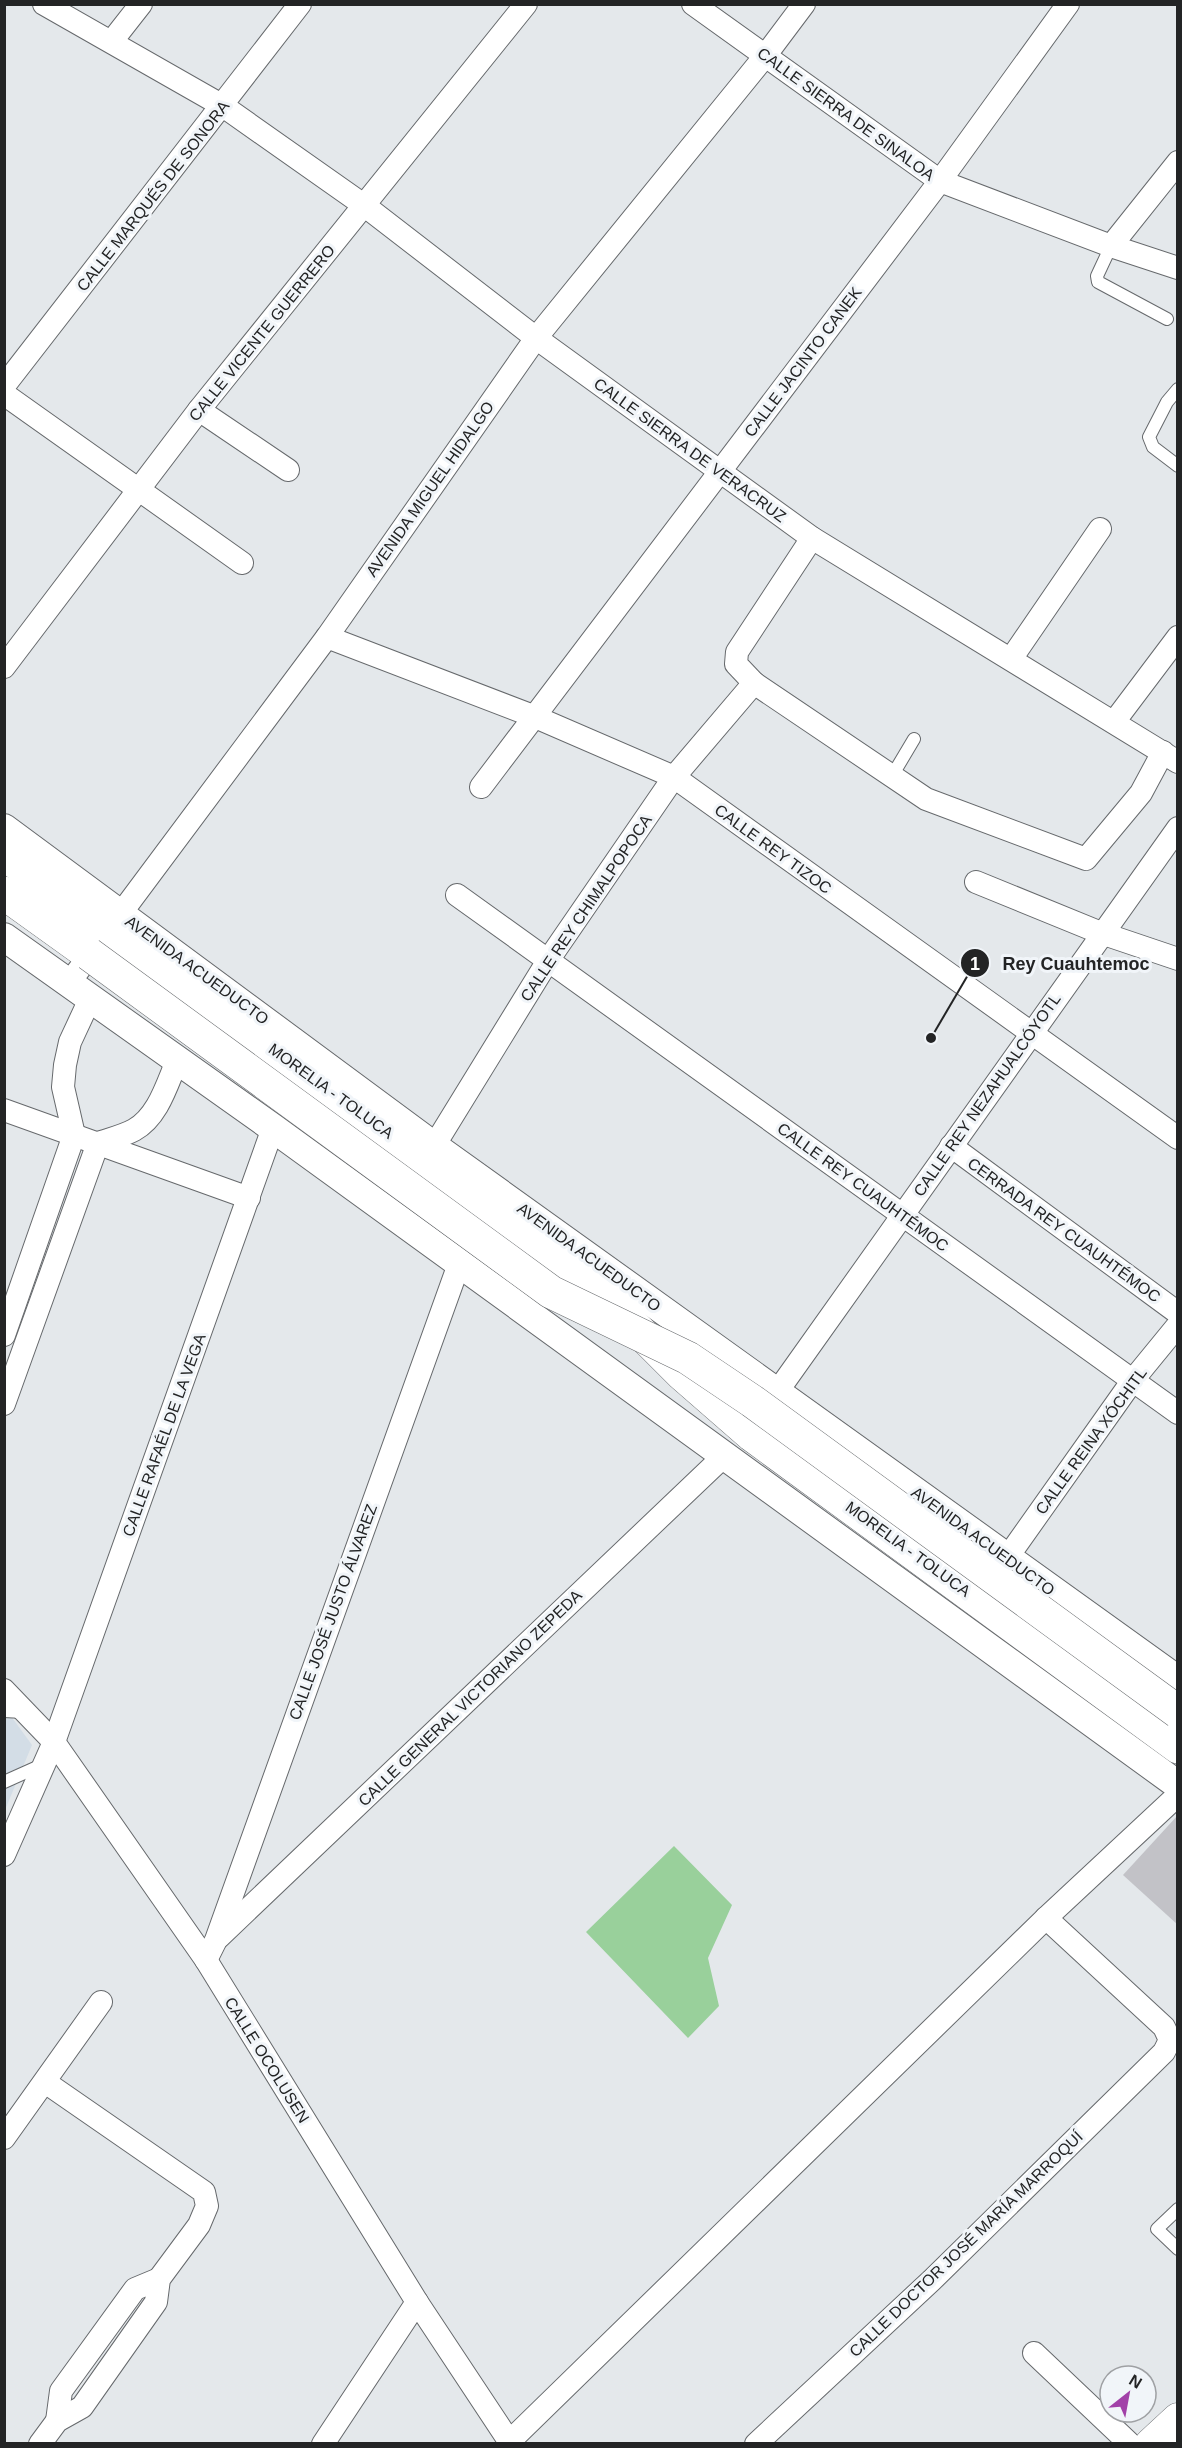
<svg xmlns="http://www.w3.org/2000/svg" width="1182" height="2448" font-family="Arial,sans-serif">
<rect width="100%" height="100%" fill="#e4e8eb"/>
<path fill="#d3dde6" d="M 5,1708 L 32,1745 L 5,1810 Z"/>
<path fill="#99d09b" d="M 674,1846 L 732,1905 L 708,1958 L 719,2006 L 688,2038 L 586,1932 Z"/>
<path fill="#c2c2c7" d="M 1178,1815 L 1178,1925 L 1123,1875 Z"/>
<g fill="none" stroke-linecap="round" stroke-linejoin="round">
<defs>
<g id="service">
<path d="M 1111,246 L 1097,276 L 1098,282 L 1167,319"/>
<path d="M 1178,389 L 1167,402 L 1149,437 L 1153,447 L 1178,466"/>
<path d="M 892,776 L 914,739"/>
<path d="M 4,1711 L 23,1712"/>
<path d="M 4,1782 L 42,1765"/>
<path d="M 1178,2209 L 1157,2229 L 1178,2249"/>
</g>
<g id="minor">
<path d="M 44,4 L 223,106 L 365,206 L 536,338 L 812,538 L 1178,762"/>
<path d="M 693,4 L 940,181 L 1111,246 L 1178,268"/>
<path d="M 112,41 L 141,4"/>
<path d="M 1111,246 L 1178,162"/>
<path d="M 4,386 L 300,4"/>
<path d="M 4,394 L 242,563"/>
<path d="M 199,410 L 288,470"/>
<path d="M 812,538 L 737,652 L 736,664 L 754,683 L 926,799 L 1086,859 L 1141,793 L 1163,752"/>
<path d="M 327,637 L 533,716 L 674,777 L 1178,1138"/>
<path d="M 1011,659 L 1100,529"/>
<path d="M 4,667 L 199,410 L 526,4"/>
<path d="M 1114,722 L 1178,637"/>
<path d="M 481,787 L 940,181 L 1068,4"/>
<path d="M 976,882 L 1101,933 L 1178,959"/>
<path d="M 457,895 L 1178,1413"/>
<path d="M 69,983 L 327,637 L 536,338 L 765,56 L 804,4"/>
<path d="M 4,1110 L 249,1198"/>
<path d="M 434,1146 L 549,959 L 674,777 L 754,683"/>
<path d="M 951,1146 L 1178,1313"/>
<path d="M 4,1335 L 74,1135 L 63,1087 L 65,1065 L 70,1042 L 90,999"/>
<path d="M 777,1392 L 1178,828"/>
<path d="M 4,1404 L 98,1143 C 110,1139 123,1136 134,1130 C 158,1117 167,1084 177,1061"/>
<path d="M 1007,1558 L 1133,1380 L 1178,1325"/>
<path d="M 4,1690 L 54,1742 L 206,1960 L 417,2302 L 511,2444"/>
<path d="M 4,1855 L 54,1742 L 273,1128"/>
<path d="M 219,1937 L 724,1456"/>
<path d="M 206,1960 L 216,1940 L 459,1264"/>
<path d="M 4,2138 L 101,2002"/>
<path d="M 1034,2353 L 1130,2444"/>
<path d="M 57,2421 L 61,2391 L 135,2289 L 159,2279"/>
<path d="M 509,2442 L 1046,1918 L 1178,1795"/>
<path d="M 40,2444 L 57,2421 L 82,2407 L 156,2302 L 159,2279 L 199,2225 L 207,2206 L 204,2192 L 45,2082"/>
<path d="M 323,2444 L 417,2302"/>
<path d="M 756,2444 L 932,2280 L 1164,2052 L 1170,2040 L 1164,2027 L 1046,1918"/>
</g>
<g id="tertiary">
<path d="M 4,828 L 434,1146 L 1178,1680"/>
<path d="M 4,937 L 273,1128 L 1178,1785"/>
</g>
<path id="secondary" d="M 1151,2444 L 1178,2419"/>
<g id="primary">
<path d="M 4,854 L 494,1210 L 626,1318 L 682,1374 L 752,1435 L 1178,1747"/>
<path d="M 4,893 L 89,954"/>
</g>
</defs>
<use href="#service" stroke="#66696c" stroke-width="14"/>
<use href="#minor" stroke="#66696c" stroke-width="24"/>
<use href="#tertiary" stroke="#66696c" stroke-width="30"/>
<use href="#secondary" stroke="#66696c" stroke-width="33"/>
<use href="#primary" stroke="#66696c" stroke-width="34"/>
<use href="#service" stroke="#fff" stroke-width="12"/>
<use href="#minor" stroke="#fff" stroke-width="22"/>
<use href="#tertiary" stroke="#fff" stroke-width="28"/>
<use href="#secondary" stroke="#fff" stroke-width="32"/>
<use href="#primary" stroke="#fff" stroke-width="33"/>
<defs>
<path id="primary-bridge" d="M 89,954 L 551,1292 L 688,1358 L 752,1401 L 1178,1712"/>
</defs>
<use href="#primary-bridge" stroke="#66696c" stroke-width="34" stroke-linecap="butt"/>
<use href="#primary-bridge" stroke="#fff" stroke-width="33"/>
</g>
<g text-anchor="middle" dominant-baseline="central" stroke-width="6" stroke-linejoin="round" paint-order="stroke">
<g font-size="16" fill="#232425" stroke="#f1f5f9">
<text transform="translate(846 114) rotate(36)">CALLE SIERRA DE SINALOA</text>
<text transform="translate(153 196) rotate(-52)">CALLE MARQUÉS DE SONORA</text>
<text transform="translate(262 333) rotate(-51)">CALLE VICENTE GUERRERO</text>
<text transform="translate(803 362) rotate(-53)">CALLE JACINTO CANEK</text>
<text transform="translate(690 450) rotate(36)">CALLE SIERRA DE VERACRUZ</text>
<text transform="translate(430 489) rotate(-55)">AVENIDA MIGUEL HIDALGO</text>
<text transform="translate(773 849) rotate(36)">CALLE REY TIZOC</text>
<text transform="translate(586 908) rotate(-56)">CALLE REY CHIMALPOPOCA</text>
<text transform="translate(197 970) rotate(36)">AVENIDA ACUEDUCTO</text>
<text transform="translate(331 1091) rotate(36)">MORELIA - TOLUCA</text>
<text transform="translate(987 1095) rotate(-55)">CALLE REY NEZAHUALCÓYOTL</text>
<text transform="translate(863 1187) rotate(36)">CALLE REY CUAUHTÉMOC</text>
<text transform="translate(1064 1230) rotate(36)">CERRADA REY CUAUHTÉMOC</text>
<text transform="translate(589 1257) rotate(36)">AVENIDA ACUEDUCTO</text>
<text transform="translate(164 1435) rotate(-70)">CALLE RAFAÉL DE LA VEGA</text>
<text transform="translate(1091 1441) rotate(-54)">CALLE REINA XÓCHITL</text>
<text transform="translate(983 1541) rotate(36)">AVENIDA ACUEDUCTO</text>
<text transform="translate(908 1549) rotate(36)">MORELIA - TOLUCA</text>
<text transform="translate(333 1612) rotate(-70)">CALLE JOSÉ JUSTO ÁLVAREZ</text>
<text transform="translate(470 1698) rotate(-44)">CALLE GENERAL VICTORIANO ZEPEDA</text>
<text transform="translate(267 2060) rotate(58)">CALLE OCOLUSEN</text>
<text transform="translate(966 2244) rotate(-44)">CALLE DOCTOR JOSÉ MARÍA MARROQUÍ</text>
</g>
</g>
<path fill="none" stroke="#232425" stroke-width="2" d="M931 1038L975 963"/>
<g fill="#232425" stroke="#f1f5f9" stroke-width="2">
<circle cx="931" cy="1038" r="6"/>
<circle cx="975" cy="963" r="15"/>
</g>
<g font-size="18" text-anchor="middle" font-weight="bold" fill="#fff">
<text x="975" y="970">1</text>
</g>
<g font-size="18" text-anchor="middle" font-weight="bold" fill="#232425" stroke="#f1f5f9" stroke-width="6" stroke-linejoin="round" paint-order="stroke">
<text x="1076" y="970">Rey Cuauhtemoc</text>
</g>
<rect width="1182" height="2448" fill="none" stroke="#232425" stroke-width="12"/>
<g transform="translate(1128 2394) rotate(31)"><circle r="28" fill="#f1f5f9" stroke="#9fa1a4" stroke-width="1.5"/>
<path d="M0-4.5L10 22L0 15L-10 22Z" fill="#a241a8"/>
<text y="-9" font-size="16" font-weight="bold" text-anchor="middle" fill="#232425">N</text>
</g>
</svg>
